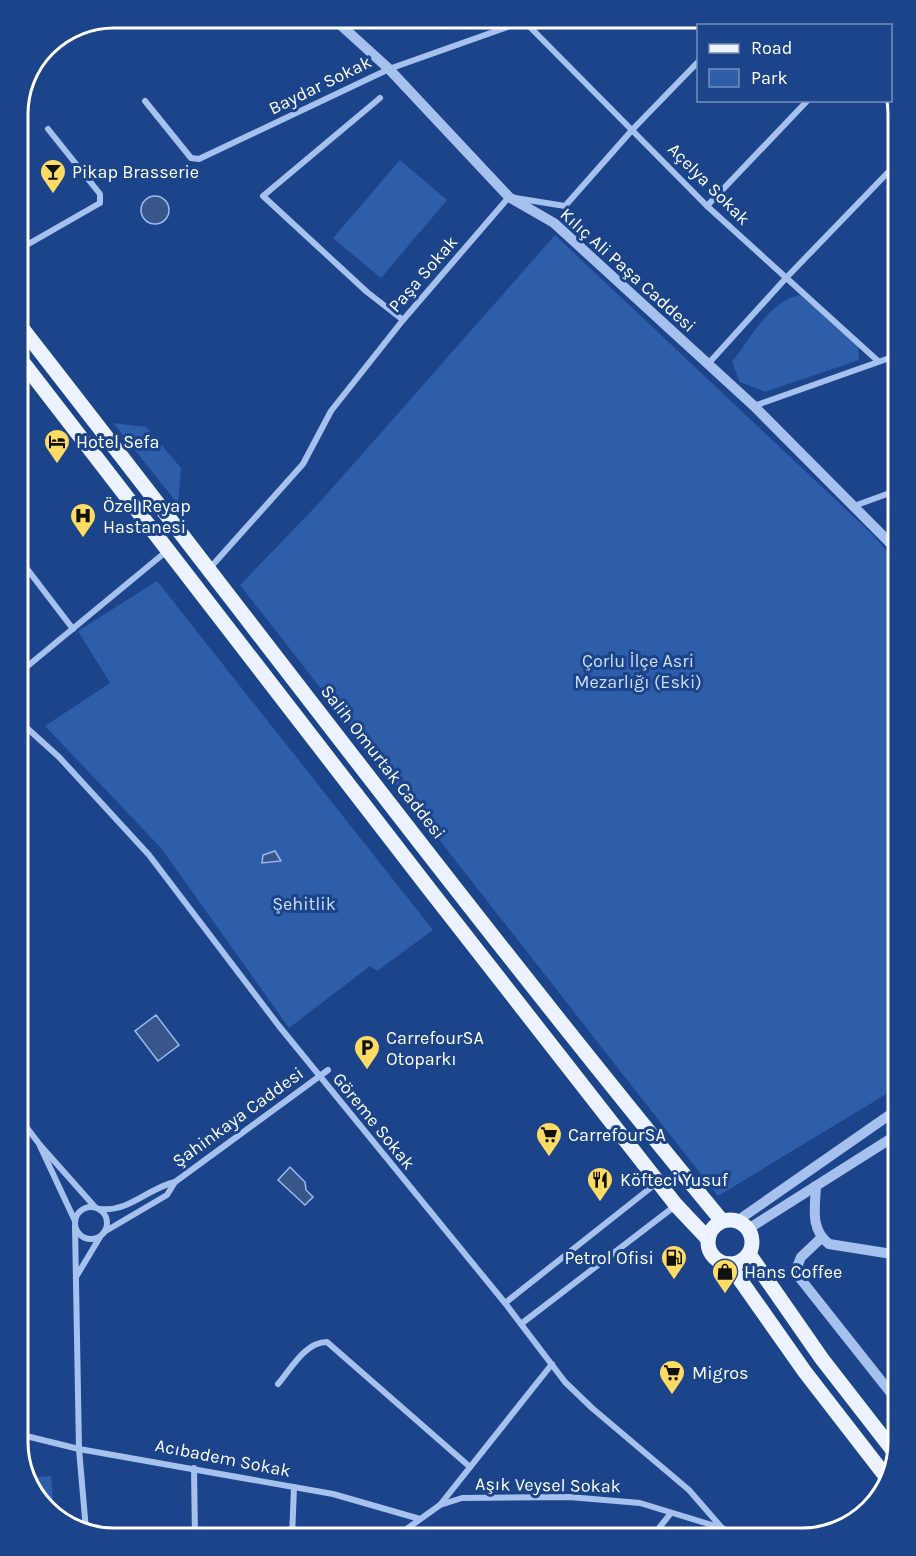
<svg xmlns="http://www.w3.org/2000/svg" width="916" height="1556" font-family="Karla,sans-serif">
<rect width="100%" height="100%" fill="#1b448b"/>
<g fill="#2e5da9">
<path d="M 400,160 L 447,200 L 381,278 L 333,238 Z"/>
<path d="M 555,235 L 874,536 L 898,564 L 898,1087 L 718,1196 L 240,585 L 320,502 Z"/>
<path d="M 800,295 L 858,346 L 859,360 L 765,392 L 740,382 L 732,362 C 750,339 769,301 800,295 Z"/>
<path d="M 113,423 L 146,427 L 181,468 L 178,504 Z"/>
<path d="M 157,581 L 433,930 L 377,971 L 370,966 L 289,1028 L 161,848 L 45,726 L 110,683 L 78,631 Z"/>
<path d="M 51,1476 L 54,1513 L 29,1485 L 28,1478 Z"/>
</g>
<g fill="#38568a" stroke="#99bbef" stroke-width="1.5">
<circle cx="155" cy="210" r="14"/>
<path d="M 275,851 L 281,861 L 262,863 L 263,855 Z"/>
<path d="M 156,1015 L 179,1045 L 158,1061 L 135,1031 Z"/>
<path d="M 290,1167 L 305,1182 L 306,1190 L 313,1197 L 305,1205 L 278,1180 Z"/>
</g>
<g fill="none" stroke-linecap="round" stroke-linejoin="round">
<g stroke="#a6c1ed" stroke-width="6">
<path d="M 525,22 L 707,206 L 878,361"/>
<path d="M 761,26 L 780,18"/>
<path d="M 380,98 L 263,196 L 367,292 L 403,320"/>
<path d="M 145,101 L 191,158 L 199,159 L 389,69 L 533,18"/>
<path d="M 707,206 L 808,100"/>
<path d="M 18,250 L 100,203 L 100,194 L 48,129"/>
<path d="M 708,364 L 786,278 L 898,162"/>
<path d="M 754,406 L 898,355"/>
<path d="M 854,506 L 898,490"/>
<path d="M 18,557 L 73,629"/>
<path d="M 210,568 L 303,464 L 331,411 L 403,320 L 509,197 L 565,206 L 633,129 L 698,62"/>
<path d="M 18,674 L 168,550"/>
<path d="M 18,720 L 59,757 L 149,855 L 279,1026 L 505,1303 L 565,1382 L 592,1408 L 689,1490 L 722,1528"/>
<path d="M 18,1116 L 40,1145 L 95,1207"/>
<path d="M 40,1146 L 75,1221"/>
<circle cx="91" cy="1223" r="16"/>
<path d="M 100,1209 C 130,1212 148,1188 175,1182"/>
<path d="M 75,1226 L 79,1449 L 86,1530"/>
<path d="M 104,1232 L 167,1195 L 175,1182 L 328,1070"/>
<path d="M 76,1277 L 100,1237"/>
<path d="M 505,1303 L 658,1182"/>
<path d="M 521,1324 L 675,1206"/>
<path d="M 278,1384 C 291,1369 305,1342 327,1342 L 470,1467"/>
<path d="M 18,1434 L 79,1449 L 333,1494 L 420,1519"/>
<path d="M 194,1468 L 195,1538"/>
<path d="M 440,1505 L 552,1364"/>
<path d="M 292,1538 L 294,1487"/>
<path d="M 394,1538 L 440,1505 L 462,1498 L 569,1497 L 640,1503 L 722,1528 L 743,1538"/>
<path d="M 651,1538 L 671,1513"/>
</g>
<g stroke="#a6c1ed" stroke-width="10">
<path d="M 333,18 L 389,69 L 509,197 L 554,223 L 754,406 L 898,551"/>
<path d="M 816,1186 C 815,1208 810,1229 829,1244 L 898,1255"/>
<path d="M 737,1221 L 898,1109"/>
<path d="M 748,1229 L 898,1134"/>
<path d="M 821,1238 L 801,1257 L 795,1272 L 898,1402"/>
</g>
<g stroke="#ecf2ff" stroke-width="15">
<path d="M 890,88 L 892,90"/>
<path d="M 18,323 C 252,623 480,928 722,1221"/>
<path d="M 18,356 L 430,890 L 676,1205 L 708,1239"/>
<circle cx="730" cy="1242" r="22"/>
<path d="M 749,1254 L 822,1359 L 895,1453"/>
<path d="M 729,1264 L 805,1372 L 887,1478"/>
</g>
</g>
<defs>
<symbol id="bar-pin" viewBox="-11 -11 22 30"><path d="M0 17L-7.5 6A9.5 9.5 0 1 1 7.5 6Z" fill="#fedc63" stroke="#1b448b"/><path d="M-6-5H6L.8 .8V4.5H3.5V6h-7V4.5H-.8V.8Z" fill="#111"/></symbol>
<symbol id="hotel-pin" viewBox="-11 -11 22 30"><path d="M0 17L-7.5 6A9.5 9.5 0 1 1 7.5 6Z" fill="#fedc63" stroke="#1b448b"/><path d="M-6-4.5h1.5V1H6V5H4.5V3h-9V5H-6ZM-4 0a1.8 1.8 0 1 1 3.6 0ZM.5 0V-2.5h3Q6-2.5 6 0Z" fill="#111"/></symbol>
<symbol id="hospital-pin" viewBox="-11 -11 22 30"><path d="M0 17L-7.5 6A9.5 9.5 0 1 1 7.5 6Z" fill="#fedc63" stroke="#1b448b"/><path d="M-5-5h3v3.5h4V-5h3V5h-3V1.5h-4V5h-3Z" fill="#111"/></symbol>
<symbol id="parking-pin" viewBox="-11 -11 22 30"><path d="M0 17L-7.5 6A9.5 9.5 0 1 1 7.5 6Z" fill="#fedc63" stroke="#1b448b"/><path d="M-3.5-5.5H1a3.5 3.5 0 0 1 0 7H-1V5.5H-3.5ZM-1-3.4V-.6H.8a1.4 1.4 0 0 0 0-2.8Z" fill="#111"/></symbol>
<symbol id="supermarket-pin" viewBox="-11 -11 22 30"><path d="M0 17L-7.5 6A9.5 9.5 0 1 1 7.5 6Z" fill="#fedc63" stroke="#1b448b"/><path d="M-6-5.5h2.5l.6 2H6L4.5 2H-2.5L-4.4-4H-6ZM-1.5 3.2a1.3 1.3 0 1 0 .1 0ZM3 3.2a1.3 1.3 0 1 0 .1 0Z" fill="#111"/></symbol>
<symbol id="restaurant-pin" viewBox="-11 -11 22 30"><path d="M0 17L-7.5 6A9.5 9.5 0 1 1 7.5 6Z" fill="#fedc63" stroke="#1b448b"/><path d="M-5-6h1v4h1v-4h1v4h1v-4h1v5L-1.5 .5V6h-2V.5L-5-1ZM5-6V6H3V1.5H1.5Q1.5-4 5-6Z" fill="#111"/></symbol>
<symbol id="fuel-pin" viewBox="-11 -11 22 30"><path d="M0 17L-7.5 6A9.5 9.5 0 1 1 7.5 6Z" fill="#fedc63" stroke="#1b448b"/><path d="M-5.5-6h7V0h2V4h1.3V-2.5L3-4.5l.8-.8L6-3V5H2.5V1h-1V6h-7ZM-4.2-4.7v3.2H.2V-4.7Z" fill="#111"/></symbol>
<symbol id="shop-pin" viewBox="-11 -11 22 30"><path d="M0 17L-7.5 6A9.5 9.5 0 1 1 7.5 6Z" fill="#fedc63" stroke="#1b448b"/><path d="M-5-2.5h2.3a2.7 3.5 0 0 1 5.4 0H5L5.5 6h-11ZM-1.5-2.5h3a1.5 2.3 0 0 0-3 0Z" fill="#111"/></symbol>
</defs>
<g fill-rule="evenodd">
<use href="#bar-pin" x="38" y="157" width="30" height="40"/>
<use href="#hotel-pin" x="42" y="427" width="30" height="40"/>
<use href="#hospital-pin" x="68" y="501" width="30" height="40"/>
<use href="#parking-pin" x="352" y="1033" width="30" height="40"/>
<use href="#supermarket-pin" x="534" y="1120" width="30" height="40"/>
<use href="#restaurant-pin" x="585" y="1165" width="30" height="40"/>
<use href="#fuel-pin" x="659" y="1243" width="30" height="40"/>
<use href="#shop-pin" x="710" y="1257" width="30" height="40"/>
<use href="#supermarket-pin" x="657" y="1358" width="30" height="40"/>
</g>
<g text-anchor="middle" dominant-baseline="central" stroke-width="6" stroke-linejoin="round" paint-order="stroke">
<g font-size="18" fill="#fff" stroke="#1b448b">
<text transform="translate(320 85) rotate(-26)">Baydar Sokak</text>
<text transform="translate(709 184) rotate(45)">Açelya Sokak</text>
<text transform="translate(628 270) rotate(42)">Kılıç Ali Paşa Caddesi</text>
<text transform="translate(423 274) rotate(-49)">Paşa Sokak</text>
<text transform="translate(383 762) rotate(52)">Salih Omurtak Caddesi</text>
<text transform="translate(238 1117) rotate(-36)">Şahinkaya Caddesi</text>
<text transform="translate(374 1121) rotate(51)">Göreme Sokak</text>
<text transform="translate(223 1458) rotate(11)">Acıbadem Sokak</text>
<text transform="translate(548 1485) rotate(1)">Aşık Veysel Sokak</text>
</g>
<g font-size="18" fill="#fff" stroke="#1b448b" text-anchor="start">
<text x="72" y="172">Pikap Brasserie</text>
<text x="76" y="442">Hotel Sefa</text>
<text x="103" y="506">Özel Reyap<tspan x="103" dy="21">Hastanesi</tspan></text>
<text x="386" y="1038">CarrefourSA<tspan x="386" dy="21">Otoparkı</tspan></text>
<text x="568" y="1135">CarrefourSA</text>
<text x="620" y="1180">Köfteci Yusuf</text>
<text x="654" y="1258" text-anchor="end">Petrol Ofisi</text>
<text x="744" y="1272">Hans Coffee</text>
<text x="692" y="1373">Migros</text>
</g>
<g font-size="18" fill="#ccddf9" stroke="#1b448b">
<text x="638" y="661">Çorlu İlçe Asri<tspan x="638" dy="21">Mezarlığı (Eski)</tspan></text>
<text x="304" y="904">Şehitlik</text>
</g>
</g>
<path d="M0 0H916V1556H0ZM114 28H802A86 86 0 0 1 888 114V1442A86 86 0 0 1 802 1528H114A86 86 0 0 1 28 1442V114A86 86 0 0 1 114 28Z" fill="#1b448b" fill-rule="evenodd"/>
<path fill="none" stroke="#fff" stroke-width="3" d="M114 28H802A86 86 0 0 1 888 114V1442A86 86 0 0 1 802 1528H114A86 86 0 0 1 28 1442V114A86 86 0 0 1 114 28Z"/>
<rect x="697" y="24" width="195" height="78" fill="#1b448b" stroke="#768fb9" stroke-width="1.5"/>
<rect x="709" y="44" width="30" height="9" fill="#ecf2ff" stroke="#768fb9" stroke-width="1.5"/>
<text x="751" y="54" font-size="18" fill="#ffffff">Road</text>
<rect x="709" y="69" width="30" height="18" fill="#2e5da9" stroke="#768fb9" stroke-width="1.5"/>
<text x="751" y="84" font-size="18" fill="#ffffff">Park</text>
</svg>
